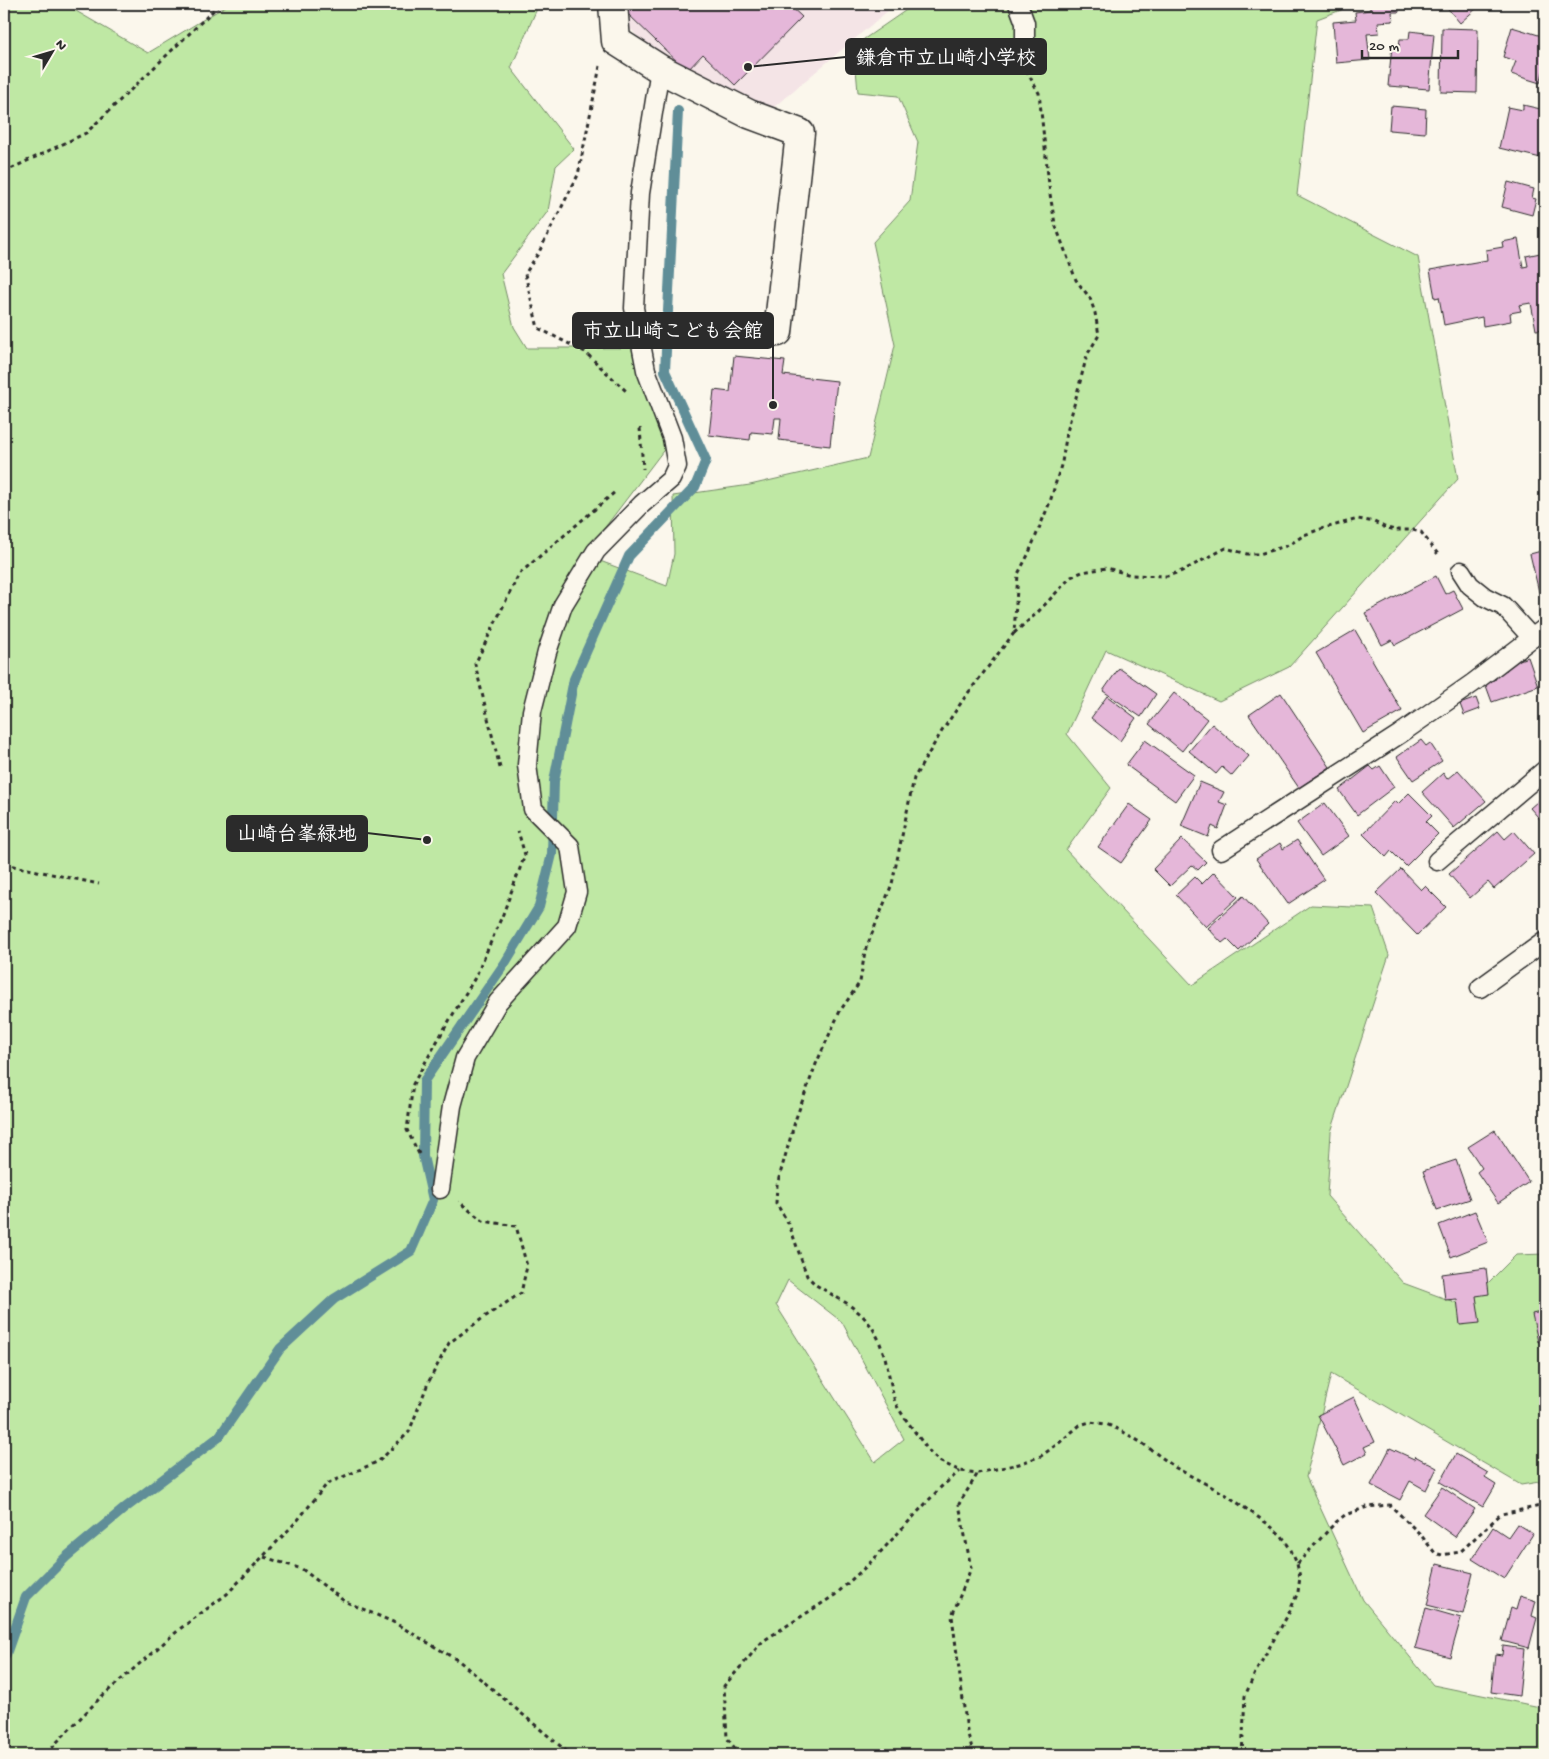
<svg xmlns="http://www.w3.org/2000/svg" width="1549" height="1759" font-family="'Gochi Hand','Klee One',sans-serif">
<rect width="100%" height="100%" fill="#fbf7ec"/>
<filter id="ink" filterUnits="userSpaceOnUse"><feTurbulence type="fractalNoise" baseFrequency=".02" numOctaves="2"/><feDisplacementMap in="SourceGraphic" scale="10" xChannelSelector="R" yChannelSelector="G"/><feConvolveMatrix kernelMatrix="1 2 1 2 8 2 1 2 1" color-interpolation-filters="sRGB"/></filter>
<g filter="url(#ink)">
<path fill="#f4e4e6" d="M 618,4 L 896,4 L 768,112 L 649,50 L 618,14 Z"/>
<path fill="#bfe8a4" stroke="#758a68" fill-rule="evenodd" d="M 4,4 L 64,4 L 148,53 L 229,4 L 539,4 L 511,68 L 574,149 L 556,166 L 548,211 L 501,274 L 514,327 L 527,348 L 634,348 L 669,443 L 584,555 L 667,586 L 674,554 L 673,496 L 750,485 L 868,458 L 895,345 L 873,242 L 910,201 L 918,142 L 898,96 L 858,92 L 854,46 L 915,4 L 1357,4 L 1317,19 L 1297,195 L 1418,257 L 1458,479 L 1289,667 L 1219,701 L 1106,650 L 1067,734 L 1111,788 L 1066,850 L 1192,985 L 1311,905 L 1373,908 L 1389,955 L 1331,1132 L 1327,1196 L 1403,1283 L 1465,1306 L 1516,1255 L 1545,1254 L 1545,1481 L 1521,1485 L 1331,1374 L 1306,1477 L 1363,1600 L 1433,1685 L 1545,1708 L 1545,1755 L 4,1755 ZM 788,1280 L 842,1322 L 904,1439 L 875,1462 L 776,1305 Z"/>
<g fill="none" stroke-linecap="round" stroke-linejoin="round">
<path stroke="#608e98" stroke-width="10" d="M 4,1657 L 6,1654 L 26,1597 L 66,1557 L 125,1508 L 219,1437 L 280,1349 L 334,1299 L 411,1251 L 433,1200 L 423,1156 L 424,1081 L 505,963 L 539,907 L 552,854 L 554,781 L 574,679 L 629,556 L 695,487 L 706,460 L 665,371 L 678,111"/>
</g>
<g fill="#e5b7d9" stroke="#2b2b2b">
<path d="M 634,4 L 788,4 L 802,17 L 735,85 L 703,54 L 687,71 L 626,12 Z"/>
<path d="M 1370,4 L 1398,4 L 1399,12 L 1392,12 L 1393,21 L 1378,22 L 1379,33 L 1367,34 L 1370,60 L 1336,63 L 1333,22 L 1356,20 L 1355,12 L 1370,10 Z"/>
<path d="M 1444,4 L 1478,4 L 1478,7 L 1460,23 Z"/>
<path d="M 1512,27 L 1545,37 L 1545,65 L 1540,83 L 1511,74 L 1516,61 L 1503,57 Z"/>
<path d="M 1442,28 L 1478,29 L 1477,93 L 1441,92 Z"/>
<path d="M 1410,31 L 1434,34 L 1429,89 L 1388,86 L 1392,46 L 1399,47 L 1400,39 L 1409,39 Z"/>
<path d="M 1523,105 L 1545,110 L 1545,159 L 1499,148 L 1508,107 L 1523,110 Z"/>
<path d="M 1391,106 L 1426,109 L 1425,133 L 1389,130 Z"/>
<path d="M 1545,178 L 1545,224 L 1542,224 Z"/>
<path d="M 1508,182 L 1534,189 L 1532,198 L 1536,199 L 1532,215 L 1502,207 Z"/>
<path d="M 1518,239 L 1523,267 L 1528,266 L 1526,256 L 1545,252 L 1545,329 L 1536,330 L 1531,303 L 1519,305 L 1521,311 L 1510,313 L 1511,321 L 1483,326 L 1482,317 L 1444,325 L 1439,297 L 1435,298 L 1430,270 L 1487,260 L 1486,250 L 1503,247 L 1502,242 Z"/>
<path d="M 734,356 L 785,361 L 783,375 L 837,381 L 830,446 L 779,440 L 781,418 L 775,418 L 773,434 L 751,432 L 750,440 L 709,435 L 714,390 L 730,392 Z"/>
<path d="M 1545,550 L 1545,591 L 1539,592 L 1530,554 Z"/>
<path d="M 1436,576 L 1445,594 L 1453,590 L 1463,609 L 1395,645 L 1392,640 L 1382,645 L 1365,613 Z"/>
<path d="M 1355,630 L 1402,711 L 1363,733 L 1316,653 Z"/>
<path d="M 1528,657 L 1538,686 L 1492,702 L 1485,683 L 1496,679 L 1494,674 L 1507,670 L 1505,665 Z"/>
<path d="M 1119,668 L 1156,694 L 1141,717 L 1103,691 Z"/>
<path d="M 1174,693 L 1207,719 L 1182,751 L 1149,724 Z"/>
<path d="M 1281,693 L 1330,767 L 1299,788 L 1249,715 Z"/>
<path d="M 1107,696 L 1136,718 L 1120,741 L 1091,718 Z"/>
<path d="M 1476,698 L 1480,709 L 1464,715 L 1460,704 Z"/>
<path d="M 1212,724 L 1249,756 L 1232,776 L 1222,767 L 1216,774 L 1189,751 Z"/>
<path d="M 1145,740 L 1194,775 L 1175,801 L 1126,765 Z"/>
<path d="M 1421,740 L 1426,746 L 1430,743 L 1442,761 L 1413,780 L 1397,757 Z"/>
<path d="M 1370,766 L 1374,770 L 1380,766 L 1394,787 L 1357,815 L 1339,790 Z"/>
<path d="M 1458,770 L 1486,801 L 1454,828 L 1422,792 L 1443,773 L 1447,779 Z"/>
<path d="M 1200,782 L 1224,792 L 1219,802 L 1227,805 L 1218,829 L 1212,826 L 1208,837 L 1181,826 Z"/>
<path d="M 1409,793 L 1432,816 L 1426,822 L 1438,834 L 1406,866 L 1391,851 L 1386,857 L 1363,834 L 1395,801 L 1398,804 Z"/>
<path d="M 1545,795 L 1545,825 L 1530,808 Z"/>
<path d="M 1325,803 L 1349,836 L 1321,856 L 1297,823 Z"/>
<path d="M 1129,804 L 1152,820 L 1121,863 L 1098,847 Z"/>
<path d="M 1498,831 L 1505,839 L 1514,831 L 1534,854 L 1494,889 L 1488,882 L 1470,898 L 1449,874 Z"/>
<path d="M 1182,839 L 1206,862 L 1198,870 L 1192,865 L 1170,886 L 1153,869 Z"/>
<path d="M 1297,840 L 1324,880 L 1288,904 L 1256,859 L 1280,843 L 1283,849 Z"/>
<path d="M 1401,869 L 1421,890 L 1425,886 L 1446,907 L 1417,935 L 1376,893 Z"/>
<path d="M 1214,872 L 1238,897 L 1206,927 L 1176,895 L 1195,877 L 1202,884 Z"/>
<path d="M 1243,896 L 1268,924 L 1239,951 L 1227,939 L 1222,943 L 1208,928 Z"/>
<path d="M 1495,1130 L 1529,1182 L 1498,1203 L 1477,1172 L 1482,1168 L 1468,1147 Z"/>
<path d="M 1456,1160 L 1470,1199 L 1437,1210 L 1423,1171 Z"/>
<path d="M 1475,1211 L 1488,1242 L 1451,1257 L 1439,1225 Z"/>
<path d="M 1486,1268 L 1489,1294 L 1476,1296 L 1480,1323 L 1460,1325 L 1457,1299 L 1445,1300 L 1442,1274 Z"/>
<path d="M 1545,1311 L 1545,1340 L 1538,1342 L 1532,1314 Z"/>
<path d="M 1354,1397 L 1375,1442 L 1364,1447 L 1367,1453 L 1344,1465 L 1318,1415 Z"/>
<path d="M 1390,1448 L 1414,1459 L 1415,1456 L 1437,1468 L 1426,1490 L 1410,1481 L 1400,1500 L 1371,1485 Z"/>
<path d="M 1456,1454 L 1488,1473 L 1485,1478 L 1496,1485 L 1483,1507 L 1440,1482 Z"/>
<path d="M 1442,1487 L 1475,1509 L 1455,1537 L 1423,1514 Z"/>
<path d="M 1517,1524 L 1533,1534 L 1504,1579 L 1472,1559 L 1493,1527 L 1508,1537 Z"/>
<path d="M 1437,1564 L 1473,1573 L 1463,1614 L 1427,1605 Z"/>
<path d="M 1520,1596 L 1536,1601 L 1532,1616 L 1537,1618 L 1529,1648 L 1502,1641 L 1511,1608 L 1516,1610 Z"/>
<path d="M 1426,1608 L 1461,1618 L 1450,1657 L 1415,1648 Z"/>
<path d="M 1503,1646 L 1524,1649 L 1519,1696 L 1491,1692 L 1495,1654 L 1502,1655 Z"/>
</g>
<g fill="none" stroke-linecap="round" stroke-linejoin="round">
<defs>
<g id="service">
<path d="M 1018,4 L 1025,23 L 1025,45"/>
<path d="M 1461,571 L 1470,585 L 1485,597 L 1503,606 L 1532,638"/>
<path d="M 1221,850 L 1400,734 L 1473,683 L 1545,628"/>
<path d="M 1437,861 L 1545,770"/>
<path d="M 1480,988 L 1545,941"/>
<path d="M 440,1189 L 452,1106 L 465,1058 L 498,1002 L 567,926 L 577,892 L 570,846 L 533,809 L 527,765 L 532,711 L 547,652 L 563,605 L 596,551 L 642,504 L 671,479 L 677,466 L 672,438 L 646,370 L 634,308 L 640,193 L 660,69"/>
</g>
<path id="minor" d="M 613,4 L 616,41 L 660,69 L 749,114 L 800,133 L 778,332"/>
</defs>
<use href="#service" stroke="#2b2b2b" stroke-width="21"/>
<use href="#minor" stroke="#2b2b2b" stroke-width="31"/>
<g stroke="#2b2b2b" stroke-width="3" stroke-dasharray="4 4" stroke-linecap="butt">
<path d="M 600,66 L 578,175 L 539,252 L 525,274 L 538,328 L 585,352 L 626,391"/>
<path d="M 1026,70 L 1039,93 L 1050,194 L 1055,224 L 1076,280 L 1090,298 L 1095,313 L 1099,335 L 1087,355 L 1067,432 L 1062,462 L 1050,502 L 1028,555 L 1018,574 L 1014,633 L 965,697 L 942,731 L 914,778 L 892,884 L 865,951 L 860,982 L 840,1011 L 816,1064 L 796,1118 L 777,1185 L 776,1203 L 789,1224 L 807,1276 L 816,1285 L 848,1304 L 862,1315 L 872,1327 L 878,1338 L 885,1357 L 895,1403 L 904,1417 L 931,1454 L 939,1461 L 960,1471 L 978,1473 L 1019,1464 L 1041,1456 L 1059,1443 L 1080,1425 L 1090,1422 L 1106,1424 L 1120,1430 L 1142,1443 L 1176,1468 L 1225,1494 L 1268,1524 L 1282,1536 L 1291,1550 L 1297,1564 L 1335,1523 L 1345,1515 L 1367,1507 L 1390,1505 L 1420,1534 L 1435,1553 L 1442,1555 L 1460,1552 L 1501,1514 L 1541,1506 L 1545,1502"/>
<path d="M 4,172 L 86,133 L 220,4"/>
<path d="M 640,428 L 643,469"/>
<path d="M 1014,633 L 1036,614 L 1071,577 L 1082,572 L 1107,568 L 1131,575 L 1167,576 L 1182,571 L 1226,548 L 1247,554 L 1259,554 L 1289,545 L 1304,535 L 1321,529 L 1358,519 L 1374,522 L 1384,527 L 1395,530 L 1412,530 L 1421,532 L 1440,557"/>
<path d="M 500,768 L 475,664 L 519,574 L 615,492"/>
<path d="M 4,864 L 99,884"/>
<path d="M 419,1154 L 407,1130 L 413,1084 L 443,1031 L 476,976 L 503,914 L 525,855 L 518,831"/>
<path d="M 264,1557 L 302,1569 L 344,1601 L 393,1622 L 459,1661 L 571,1755"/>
<path d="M 47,1755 L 56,1743 L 101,1697 L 181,1628 L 227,1594 L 297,1521 L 327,1484 L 379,1461 L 409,1432 L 428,1383 L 449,1343 L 483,1318 L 521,1293 L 527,1266 L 516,1226 L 483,1221 L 459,1202"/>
<path d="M 740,1755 L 727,1738 L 724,1686 L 763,1641 L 835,1595 L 873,1560 L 941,1487 L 960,1471"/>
<path d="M 974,1755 L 967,1731 L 952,1616 L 971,1568 L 959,1504 L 978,1473"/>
<path d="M 1242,1755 L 1245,1696 L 1255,1673 L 1289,1613 L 1298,1592 L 1300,1577 L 1297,1564"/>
</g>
<use href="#service" stroke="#fbf7ec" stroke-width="18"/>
<use href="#minor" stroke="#fbf7ec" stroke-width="28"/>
</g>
</g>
<path fill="none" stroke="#2b2b2b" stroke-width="2" d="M748 67L846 57M773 405L773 330M427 840L367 833"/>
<g fill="#2b2b2b" stroke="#fbf7ec" stroke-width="2">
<circle cx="748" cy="67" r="5"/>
<circle cx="773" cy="405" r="5"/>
<circle cx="427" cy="840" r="5"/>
</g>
<g fill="#2b2b2b" stroke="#2b2b2b" stroke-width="2">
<rect x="846" y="39" width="200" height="35" rx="5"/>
<rect x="573" y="313" width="200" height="35" rx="5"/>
<rect x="227" y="816" width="140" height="35" rx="5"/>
</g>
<g font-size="20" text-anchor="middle" font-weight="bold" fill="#fff">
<text x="946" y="64">鎌倉市立山崎小学校</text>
<text x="673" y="337">市立山崎こども会館</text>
<text x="297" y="840">山崎台峯緑地</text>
</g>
<rect width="1549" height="1759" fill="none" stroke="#fbf7ec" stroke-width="20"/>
<rect x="10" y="10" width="1529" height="1739" fill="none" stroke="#2b2b2b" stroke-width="2" filter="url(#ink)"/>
<g transform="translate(52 52) rotate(52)" stroke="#fbf7ec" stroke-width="4" paint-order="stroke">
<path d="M0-4L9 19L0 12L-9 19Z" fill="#2b2b2b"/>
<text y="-8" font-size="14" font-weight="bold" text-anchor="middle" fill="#2b2b2b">N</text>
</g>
<path d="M1362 50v8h96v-8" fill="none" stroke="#2b2b2b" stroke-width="2.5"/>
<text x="1369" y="50" font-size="15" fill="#2b2b2b" stroke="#fbf7ec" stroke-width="4" paint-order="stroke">20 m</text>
</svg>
